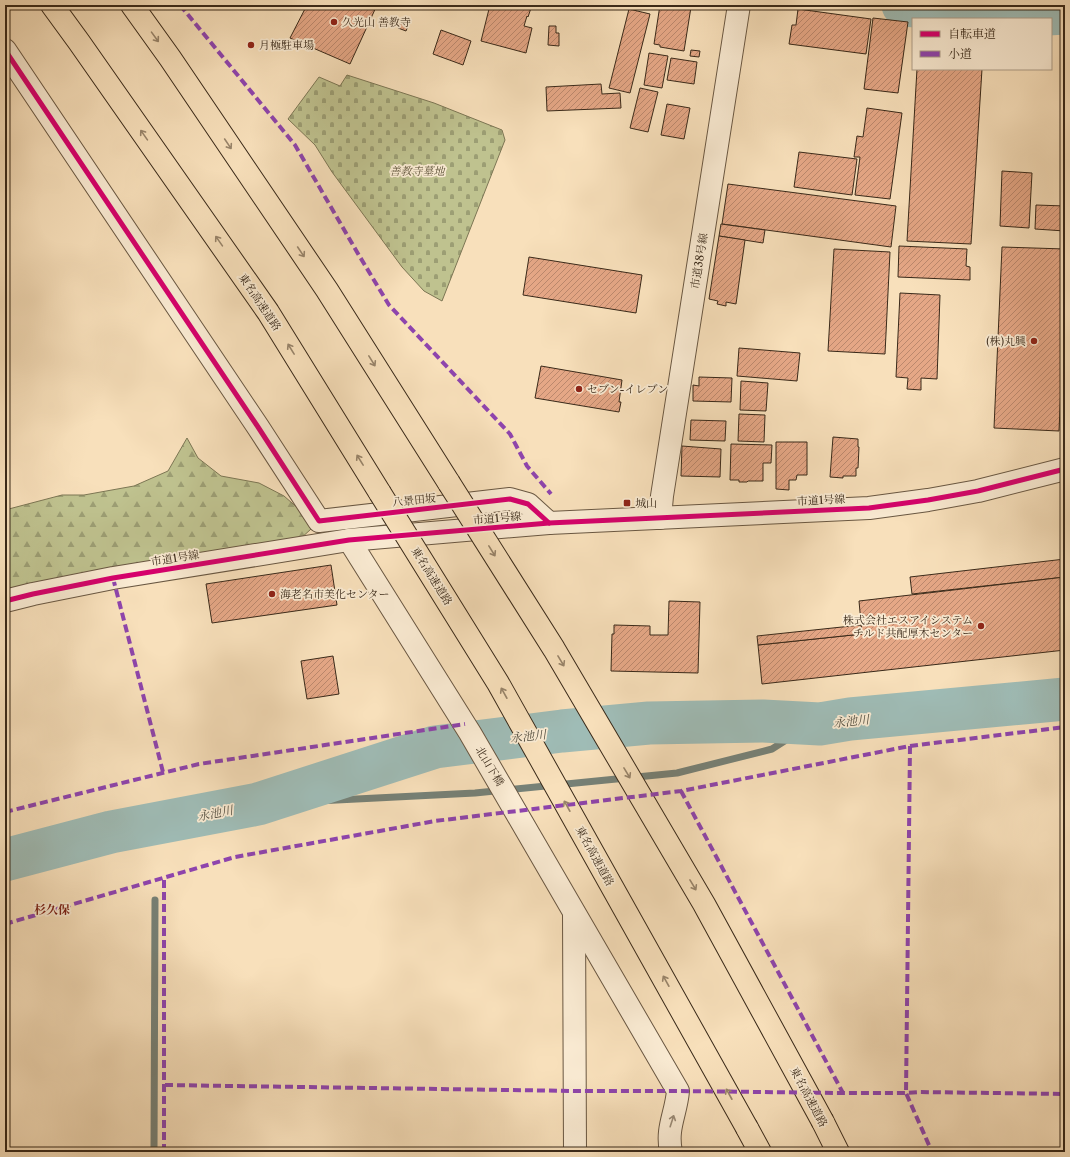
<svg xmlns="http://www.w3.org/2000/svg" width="1070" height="1157" font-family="'Libre Caslon Text','Noto Serif JP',serif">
<defs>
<pattern id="forest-firs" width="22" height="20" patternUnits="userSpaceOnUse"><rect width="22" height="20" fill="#bfc28f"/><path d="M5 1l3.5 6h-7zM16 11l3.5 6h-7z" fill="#9c9e74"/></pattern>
<pattern id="cemetery-stones" width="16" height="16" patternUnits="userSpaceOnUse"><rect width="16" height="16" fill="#bfc28f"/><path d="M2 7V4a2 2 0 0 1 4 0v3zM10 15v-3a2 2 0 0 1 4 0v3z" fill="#9c9e74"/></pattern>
<pattern id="building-hatch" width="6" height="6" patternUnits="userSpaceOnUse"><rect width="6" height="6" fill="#e5a786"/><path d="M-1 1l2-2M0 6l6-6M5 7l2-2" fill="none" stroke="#bb886d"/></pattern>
</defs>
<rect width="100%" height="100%" fill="#f8e0bb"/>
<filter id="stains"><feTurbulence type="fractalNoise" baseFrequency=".005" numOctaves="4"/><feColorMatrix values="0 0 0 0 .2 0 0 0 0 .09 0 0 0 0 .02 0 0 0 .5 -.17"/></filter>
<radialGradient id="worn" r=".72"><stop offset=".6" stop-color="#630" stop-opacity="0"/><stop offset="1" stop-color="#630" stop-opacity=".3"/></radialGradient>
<path fill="url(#forest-firs)" stroke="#7c7654" d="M 187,438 L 198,458 L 221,476 L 259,483 L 284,496 L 300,510 L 311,529 L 299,540 L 5,603 L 5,510 L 62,495 L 84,495 L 134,486 L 168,471 Z"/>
<path fill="url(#cemetery-stones)" stroke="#7c7654" d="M 347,75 L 434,103 L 502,130 L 505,140 L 442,301 L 424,291 L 402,267 L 332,172 L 315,145 L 288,119 L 319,77 L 340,86 Z"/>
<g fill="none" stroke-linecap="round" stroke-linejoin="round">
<g stroke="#768177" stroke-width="7">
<path d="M 258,804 L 475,793 L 677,773 L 772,749 L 811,724"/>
<path d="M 154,1152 L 155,900"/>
</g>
<g stroke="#9fbcb6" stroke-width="43">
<path d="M 903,5 L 1031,15 L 1065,13"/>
<path d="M 5,860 L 111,832 L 258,804 L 435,747 L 562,731 L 649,723 L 763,721 L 820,724 L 850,719 L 1065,699"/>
</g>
</g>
<g fill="url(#building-hatch)" stroke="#392919">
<path d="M 307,5 L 377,5 L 350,64 L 290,38 Z"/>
<path d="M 490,5 L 532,5 L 528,17 L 527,16 L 524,26 L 532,28 L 526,53 L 481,41 Z"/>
<path d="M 660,5 L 686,5 L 685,6 L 691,7 L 684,51 L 660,47 L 660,45 L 654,44 Z"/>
<path d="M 629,9 L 650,14 L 630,93 L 609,88 Z"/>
<path d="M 798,9 L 871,19 L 866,54 L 789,44 L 792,25 L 796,25 Z"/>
<path d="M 403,18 L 410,21 L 406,31 L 398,28 Z"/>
<path d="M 873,18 L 908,22 L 898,93 L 864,89 Z"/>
<path d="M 549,26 L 556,26 L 556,33 L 559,33 L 559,46 L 548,45 Z"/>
<path d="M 441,30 L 471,41 L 463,65 L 433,54 Z"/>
<path d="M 691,50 L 700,51 L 699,57 L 690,56 Z"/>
<path d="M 649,53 L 668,56 L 662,88 L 644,85 Z"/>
<path d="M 671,58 L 697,62 L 694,84 L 667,80 Z"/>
<path d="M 917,69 L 982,69 L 971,244 L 907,241 Z"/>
<path d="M 601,84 L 602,94 L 620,93 L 621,108 L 547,111 L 546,87 Z"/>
<path d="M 640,88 L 658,92 L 648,132 L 630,128 Z"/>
<path d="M 667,104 L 690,108 L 684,139 L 661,135 Z"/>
<path d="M 867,108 L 902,113 L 890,199 L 855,195 L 860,157 L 854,157 L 857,136 L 863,137 Z"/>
<path d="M 799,152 L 857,159 L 852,195 L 794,187 Z"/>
<path d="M 1002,171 L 1032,173 L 1029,228 L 1000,226 Z"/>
<path d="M 728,184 L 896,206 L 891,247 L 722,224 Z"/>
<path d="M 1036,205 L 1065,206 L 1065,231 L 1035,229 Z"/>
<path d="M 721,224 L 765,230 L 763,243 L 719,236 Z"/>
<path d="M 719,236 L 745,240 L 736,304 L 726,302 L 726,306 L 717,304 L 718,301 L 709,299 Z"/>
<path d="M 899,246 L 967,249 L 966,266 L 970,267 L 970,280 L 898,277 Z"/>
<path d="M 1002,247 L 1065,249 L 1065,294 L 1059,431 L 994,428 Z"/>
<path d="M 834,249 L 890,252 L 885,354 L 828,351 Z"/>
<path d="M 529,257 L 642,275 L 636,313 L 523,295 Z"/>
<path d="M 900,293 L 940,295 L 937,379 L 921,378 L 921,390 L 907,389 L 908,378 L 896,377 Z"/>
<path d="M 739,348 L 800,353 L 797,381 L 737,376 Z"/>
<path d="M 541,366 L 622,380 L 619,402 L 621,402 L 619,412 L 535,398 Z"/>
<path d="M 699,377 L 732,378 L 731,402 L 693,401 L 693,385 L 699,386 Z"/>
<path d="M 741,381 L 768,383 L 766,411 L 740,410 Z"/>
<path d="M 739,414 L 765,415 L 764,442 L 738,441 Z"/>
<path d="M 691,420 L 726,421 L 725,441 L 690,440 Z"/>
<path d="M 833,437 L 858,439 L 858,447 L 859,447 L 858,468 L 856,468 L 856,476 L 843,476 L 843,478 L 830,477 Z"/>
<path d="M 776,442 L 807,442 L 807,475 L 797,475 L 796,480 L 789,480 L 789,490 L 776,489 Z"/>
<path d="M 731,444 L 772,445 L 771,463 L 763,463 L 763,481 L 748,481 L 747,482 L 739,482 L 739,480 L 730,480 Z"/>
<path d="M 682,446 L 721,449 L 720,477 L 681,476 Z"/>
<path d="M 1065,559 L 1065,577 L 912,594 L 910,577 Z"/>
<path d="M 331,565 L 337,605 L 212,623 L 206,584 Z"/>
<path d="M 1065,577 L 1065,650 L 762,684 L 758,645 L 862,634 L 859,601 Z"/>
<path d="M 669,601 L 700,602 L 698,673 L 611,671 L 612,634 L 614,634 L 614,625 L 650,626 L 650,635 L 668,635 Z"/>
<path d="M 861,625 L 862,634 L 758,645 L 757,636 Z"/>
<path d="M 333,656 L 339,694 L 307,699 L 301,661 Z"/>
</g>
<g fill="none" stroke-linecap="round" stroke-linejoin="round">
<defs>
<g id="minor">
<path d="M 5,50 L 258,427 L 319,521 L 510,499 L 528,504 L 549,523"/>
<path d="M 660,518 L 662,496 L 739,5"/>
<path d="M 349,540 L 470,733 L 678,1091 C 676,1114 666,1128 671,1152"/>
<path d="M 5,601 L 33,594 L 113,578 L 349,540 L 549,523 L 869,508 L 928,500 L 978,491 L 1065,469"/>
<path d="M 574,913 L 575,1152"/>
</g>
<g id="highway">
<path d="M 52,5 L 79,42 L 268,312 L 380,493"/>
<path d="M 132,5 L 170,58 L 327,290 L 449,483"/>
<path d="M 823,1122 L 838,1152"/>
<path d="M 747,1128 L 760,1152"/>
</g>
</defs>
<use href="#minor" stroke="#695742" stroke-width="24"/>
<use href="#highway" stroke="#392919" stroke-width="24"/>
<use href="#minor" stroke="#faebd3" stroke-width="22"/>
<use href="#highway" stroke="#f8e0bb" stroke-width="22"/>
<defs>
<g id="highway-bridge">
<path d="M 449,483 L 554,649 L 704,904 L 823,1122"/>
<path d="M 380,493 L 498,683 L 747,1128"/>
</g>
</defs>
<use href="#highway-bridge" stroke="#392919" stroke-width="24" stroke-linecap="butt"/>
<use href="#highway-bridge" stroke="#f8e0bb" stroke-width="22"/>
<g stroke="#8e44ad" stroke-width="4" stroke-dasharray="8 4" stroke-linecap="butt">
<path d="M 180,5 L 295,145 L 357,252 L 389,305 L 510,434 L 527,466 L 551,494"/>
<path d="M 113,578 L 163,772"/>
<path d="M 910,746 L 906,1093 L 932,1152"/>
<path d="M 681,791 L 843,1093"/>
<path d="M 5,812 L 199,764 L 465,724"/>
<path d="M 5,924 L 235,857 L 435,821 L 681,791 L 910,746 L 1065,727"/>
<path d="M 165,1085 L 576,1091 L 678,1091 L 843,1093 L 906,1093 L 919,1092 L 1065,1094"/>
<path d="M 164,1152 L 164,878"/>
</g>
<defs>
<g id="cycleway">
<path d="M 5,50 L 258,427 L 319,521 L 510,499 L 528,504 L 549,523"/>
<path d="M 5,601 L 33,594 L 113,578 L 349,540 L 549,523 L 869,508 L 928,500 L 978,491 L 1065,469"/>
</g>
</defs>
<use href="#cycleway" stroke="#faebd3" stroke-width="8"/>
<use href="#cycleway" stroke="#d6006c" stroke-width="5"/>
</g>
<defs><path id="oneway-shaft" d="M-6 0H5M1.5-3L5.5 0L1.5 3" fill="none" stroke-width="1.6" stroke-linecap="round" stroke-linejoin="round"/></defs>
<g stroke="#98846a">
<use href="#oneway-shaft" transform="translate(155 37) rotate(54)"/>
<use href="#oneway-shaft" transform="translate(144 135) rotate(-125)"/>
<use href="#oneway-shaft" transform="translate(228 144) rotate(56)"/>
<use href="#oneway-shaft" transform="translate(219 241) rotate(-125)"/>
<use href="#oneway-shaft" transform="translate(301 252) rotate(56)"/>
<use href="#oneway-shaft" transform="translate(291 349) rotate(-122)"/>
<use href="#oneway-shaft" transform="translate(372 361) rotate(58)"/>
<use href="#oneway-shaft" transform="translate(360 460) rotate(-122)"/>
<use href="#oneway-shaft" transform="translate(492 551) rotate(58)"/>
<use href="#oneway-shaft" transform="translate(561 661) rotate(59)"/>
<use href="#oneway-shaft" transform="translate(504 693) rotate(-119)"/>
<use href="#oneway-shaft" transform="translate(627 773) rotate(59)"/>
<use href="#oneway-shaft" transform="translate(567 806) rotate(-119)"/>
<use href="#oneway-shaft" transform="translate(693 885) rotate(59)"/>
<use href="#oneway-shaft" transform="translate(666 981) rotate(-119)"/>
<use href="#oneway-shaft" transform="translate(729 1094) rotate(-119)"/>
</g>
<use stroke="#9a8a76" href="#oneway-shaft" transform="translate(672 1121) rotate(-72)"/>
<g fill="#8f2418" stroke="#faebd3" stroke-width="1.5">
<circle cx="334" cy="22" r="4"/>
<circle cx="251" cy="45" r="4"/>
<circle cx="1034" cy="341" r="4"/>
<circle cx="579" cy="389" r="4"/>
<rect x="623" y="499" width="8" height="8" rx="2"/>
<circle cx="272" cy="594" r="4"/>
<circle cx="981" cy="626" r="4"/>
</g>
<g text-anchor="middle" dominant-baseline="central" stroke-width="3.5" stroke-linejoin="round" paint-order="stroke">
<g font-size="11" fill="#392919" stroke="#faebd3" text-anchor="start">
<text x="342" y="22">久光山 善教寺</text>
<text x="259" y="45">月極駐車場</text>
<text x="1026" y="341" text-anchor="end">(株)丸興</text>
<text x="587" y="389">セブン-イレブン</text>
<text x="635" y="503">城山</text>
<text x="280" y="594">海老名市美化センター</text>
<text x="973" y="620" text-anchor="end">株式会社エスアイシステム<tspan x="973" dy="13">チルド共配厚木センター</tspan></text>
</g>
<g font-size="11" font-style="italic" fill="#5a4f36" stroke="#faebd3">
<text x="417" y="171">善教寺墓地</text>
</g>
<g font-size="11" fill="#392919" stroke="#faebd3">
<text transform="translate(699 261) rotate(-81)">市道38号線</text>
<text transform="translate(260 302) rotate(56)">東名高速道路</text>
<text transform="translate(414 500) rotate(-6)">八景田坂</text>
<text transform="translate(821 500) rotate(-3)">市道1号線</text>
<text transform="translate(497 518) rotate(-5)">市道1号線</text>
<text transform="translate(175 558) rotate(-9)">市道1号線</text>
<text transform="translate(432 576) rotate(58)">東名高速道路</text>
<text transform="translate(490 766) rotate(59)">北山下橋</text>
<text transform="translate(595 856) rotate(61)">東名高速道路</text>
<text transform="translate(809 1097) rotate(62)">東名高速道路</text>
</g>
<g font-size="12" font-style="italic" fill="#524e40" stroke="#faebd3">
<text transform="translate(851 721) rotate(-6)">永池川</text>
<text transform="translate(528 736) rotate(-6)">永池川</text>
<text transform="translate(215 813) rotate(-11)">永池川</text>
</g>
<g font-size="12" font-weight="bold" fill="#7a1f14" stroke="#faebd3">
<text x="52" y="909">杉久保</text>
</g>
</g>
<rect width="1070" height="1157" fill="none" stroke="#f8e0bb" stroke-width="20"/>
<rect x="6" y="6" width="1058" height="1145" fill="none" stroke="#392919" stroke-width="2"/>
<rect x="10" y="10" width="1050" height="1137" fill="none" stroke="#392919"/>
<rect x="912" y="18" width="140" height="52" fill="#faebd3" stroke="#ad9d89"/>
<rect x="920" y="31" width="20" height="6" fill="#d6006c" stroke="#ad9d89"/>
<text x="948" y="38" font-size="12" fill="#392919">自転車道</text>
<rect x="920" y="51" width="20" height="6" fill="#8e44ad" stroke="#ad9d89"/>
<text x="948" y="58" font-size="12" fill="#392919">小道</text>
<rect width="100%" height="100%" filter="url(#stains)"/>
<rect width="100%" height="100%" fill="url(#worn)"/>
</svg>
